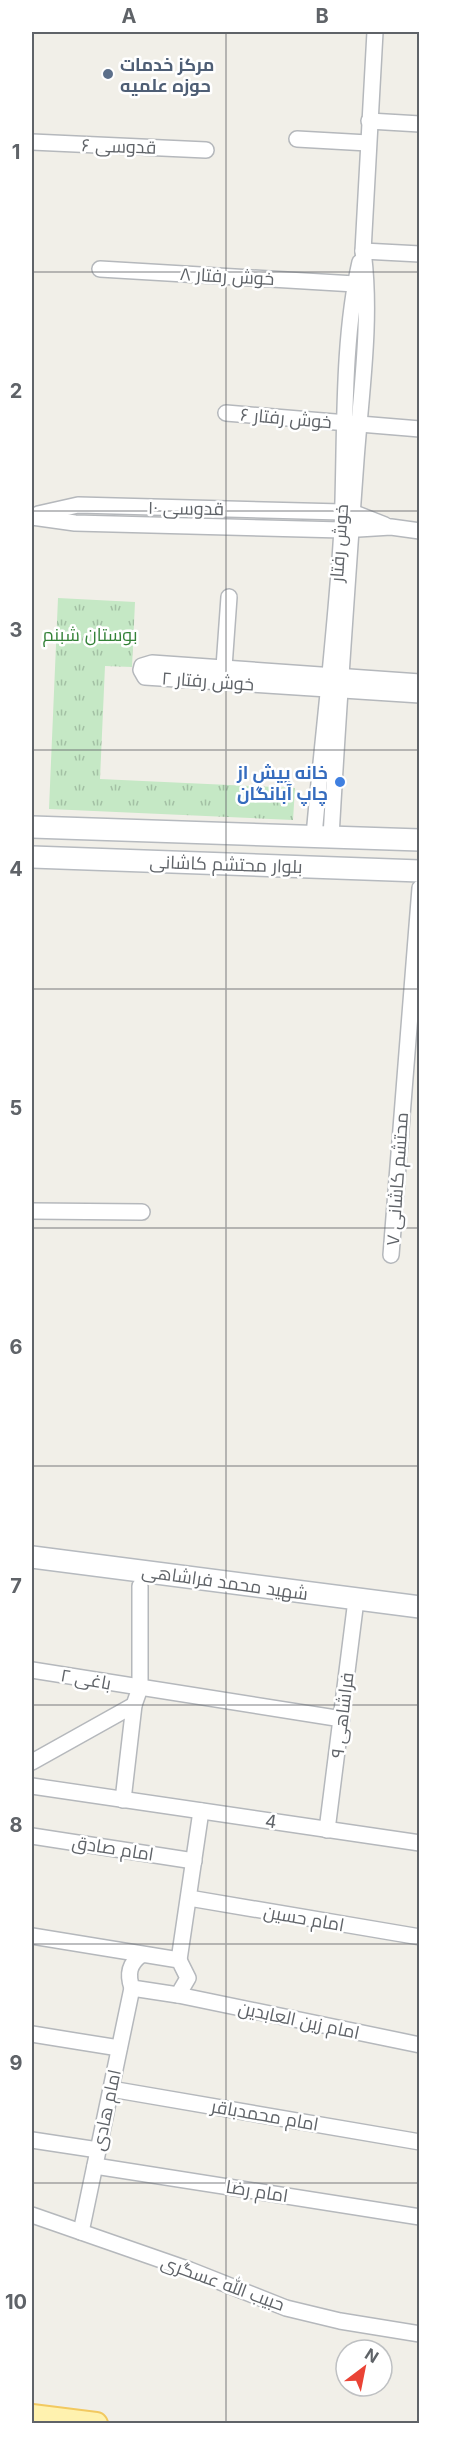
<svg xmlns="http://www.w3.org/2000/svg" width="451" height="2455" font-family="Inter,Cairo,sans-serif">
<defs>
<pattern id="grass-tufts" width="24" height="20" patternUnits="userSpaceOnUse" patternTransform="scale(1.5)"><rect width="24" height="20" fill="#c5e8c5"/><path d="M3 7l-1-3M5 7V3M7 7l1-3M15 17l-1-3M17 17v-4M19 17l1-3" fill="none" stroke="#a3c0a4"/></pattern>
</defs>
<rect width="100%" height="100%" fill="#f1efe8"/>
<path fill="url(#grass-tufts)" d="M 58,598 L 135,602 L 132,667 L 105,666 L 100,779 L 295,788 L 293,820 L 49,809 Z"/>
<g fill="none" stroke-linecap="round" stroke-linejoin="round">
<defs>
<g id="street">
<path d="M 369,121 L 420,124"/>
<path d="M 297,139 L 368,143"/>
<path d="M 32,142 L 206,150"/>
<path d="M 363,251 L 420,254"/>
<path d="M 100,269 L 355,284"/>
<path d="M 226,413 L 420,429"/>
<path d="M 38,514 L 78,505 L 342,512 L 352,512 L 385,525"/>
<path d="M 32,517 L 75,523 L 342,530 L 391,527 L 420,531"/>
<path d="M 224,667 L 229,597"/>
<path d="M 420,682 L 152,663 L 142,666 L 141,670 L 145,677 L 420,695"/>
<path d="M 314,836 C 323,734 336,632 342,529 C 346,444 341,345 360,262"/>
<path d="M 331,837 C 338,711 347,585 356,460 C 361,391 372,319 363,251 L 375,32"/>
<path d="M 32,1211 L 142,1212"/>
<path d="M 391,1255 L 420,888"/>
<path d="M 32,1670 L 342,1719"/>
<path d="M 32,1762 L 134,1705 L 140,1688 L 140,1586"/>
<path d="M 32,1786 L 420,1843"/>
<path d="M 123,1800 L 134,1705"/>
<path d="M 327,1830 L 356,1600"/>
<path d="M 32,1836 L 194,1861"/>
<path d="M 189,1898 L 420,1937"/>
<path d="M 32,1936 L 179,1960 L 188,1978 L 178,1995 L 132,1988 C 127,1974 129,1964 141,1955"/>
<path d="M 179,1960 L 201,1811"/>
<path d="M 178,1995 L 420,2045"/>
<path d="M 32,2034 L 119,2048"/>
<path d="M 111,2089 L 420,2142"/>
<path d="M 32,2140 L 98,2150"/>
<path d="M 95,2166 L 420,2217"/>
<path d="M 32,2215 L 190,2270 L 286,2308 L 340,2321 L 420,2334"/>
<path d="M 81,2232 L 132,1988"/>
</g>
<g id="secondary">
<path d="M 32,827 L 420,840"/>
<path d="M 32,857 L 420,871"/>
<path d="M 32,1557 L 420,1607"/>
</g>
<path id="primary" d="M 32,2416 L 96,2424"/>
</defs>
<use href="#street" stroke="#b5b8bc" stroke-width="18"/>
<use href="#secondary" stroke="#b6babf" stroke-width="24"/>
<use href="#primary" stroke="#f2c960" stroke-width="26"/>
<use href="#street" stroke="#fff" stroke-width="15"/>
<use href="#secondary" stroke="#fff" stroke-width="21"/>
<use href="#primary" stroke="#fff2af" stroke-width="22"/>
</g>
<path fill="none" stroke="#5f6368" stroke-width="1.5" stroke-opacity="0.55" d="M 226,32 L 226,2424M 32,272 L 420,272M 32,511 L 420,511M 32,750 L 420,750M 32,989 L 420,989M 32,1228 L 420,1228M 32,1466 L 420,1466M 32,1705 L 420,1705M 32,1944 L 420,1944M 32,2183 L 420,2183"/>
<circle fill="#5c6f8a" stroke="#fff" stroke-width="2" cx="108" cy="74" r="6"/>
<circle fill="#3f7fe0" stroke="#fff" stroke-width="2" cx="340" cy="782" r="6"/>
<g text-anchor="middle" dominant-baseline="central" stroke-width="5" stroke-linejoin="round" paint-order="stroke">
<g font-size="18" font-weight="bold" fill="#4e5e75" stroke="#fff" text-anchor="start">
<text x="120" y="64">مرکز خدمات<tspan x="120" dy="21">حوزه علمیه</tspan></text>
</g>
<g font-size="18" fill="#5f6368" stroke="#fff">
<text transform="translate(119 146) rotate(2)">قدوسی ۶</text>
<text transform="translate(227 276) rotate(3)">خوش رفتار ۸</text>
<text transform="translate(286 418) rotate(5)">خوش رفتار ۶</text>
<text transform="translate(186 508) rotate(1)">قدوسی ۱۰</text>
<text transform="translate(339 543) rotate(-86)">خوش رفتار</text>
<text transform="translate(208 681) rotate(4)">خوش رفتار ۲</text>
<text transform="translate(226 864) rotate(2)">بلوار محتشم کاشانی</text>
<text transform="translate(397 1179) rotate(-86)">محتشم کاشانی ۷</text>
<text transform="translate(225 1582) rotate(8)">شهید محمد فراشاهی</text>
<text transform="translate(86 1679) rotate(10)">باغی ۲</text>
<text transform="translate(342 1715) rotate(-83)">فراشاهی ۹</text>
<text transform="translate(271 1821) rotate(8)">4</text>
<text transform="translate(113 1848) rotate(9)">امام صادق</text>
<text transform="translate(304 1918) rotate(10)">امام حسین</text>
<text transform="translate(299 2020) rotate(12)">امام زین العابدین</text>
<text transform="translate(106 2110) rotate(-78)">امام هادی</text>
<text transform="translate(265 2115) rotate(10)">امام محمدباقر</text>
<text transform="translate(257 2191) rotate(9)">امام رضا</text>
<text transform="translate(223 2283) rotate(20)">حبیب الله عسگری</text>
</g>
<g font-size="18" fill="#348238" stroke="#fff">
<text x="90" y="634">بوستان شبنم</text>
</g>
<g font-size="18" font-weight="bold" fill="#366cbe" stroke="#fff" text-anchor="end">
<text x="328" y="772">خانه پیش از<tspan x="328" dy="21">چاپ آبانگان</tspan></text>
</g>
</g>
<rect width="451" height="2455" fill="none" stroke="#ffffff" stroke-width="66"/>
<g transform="translate(364 2368) rotate(32)"><circle r="28" fill="#ffffff" stroke="#bfc1c3" stroke-width="1.5"/>
<path d="M0-4.5L10 22L0 15L-10 22Z" fill="#ea4335"/>
<text y="-9" font-size="16" font-weight="bold" text-anchor="middle" fill="#5f6368">N</text>
</g>
<rect x="33" y="33" width="385" height="2389" fill="none" stroke="#5f6368" stroke-width="2"/>
<g font-size="20" text-anchor="middle" font-weight="bold" fill="#5f6368">
<text x="129" y="23">A</text>
<text x="322" y="23">B</text>
<text x="16" y="159">1</text>
<text x="16" y="398">2</text>
<text x="16" y="637">3</text>
<text x="16" y="876">4</text>
<text x="16" y="1115">5</text>
<text x="16" y="1354">6</text>
<text x="16" y="1593">7</text>
<text x="16" y="1832">8</text>
<text x="16" y="2070">9</text>
<text x="16" y="2309">10</text>
</g>
</svg>
